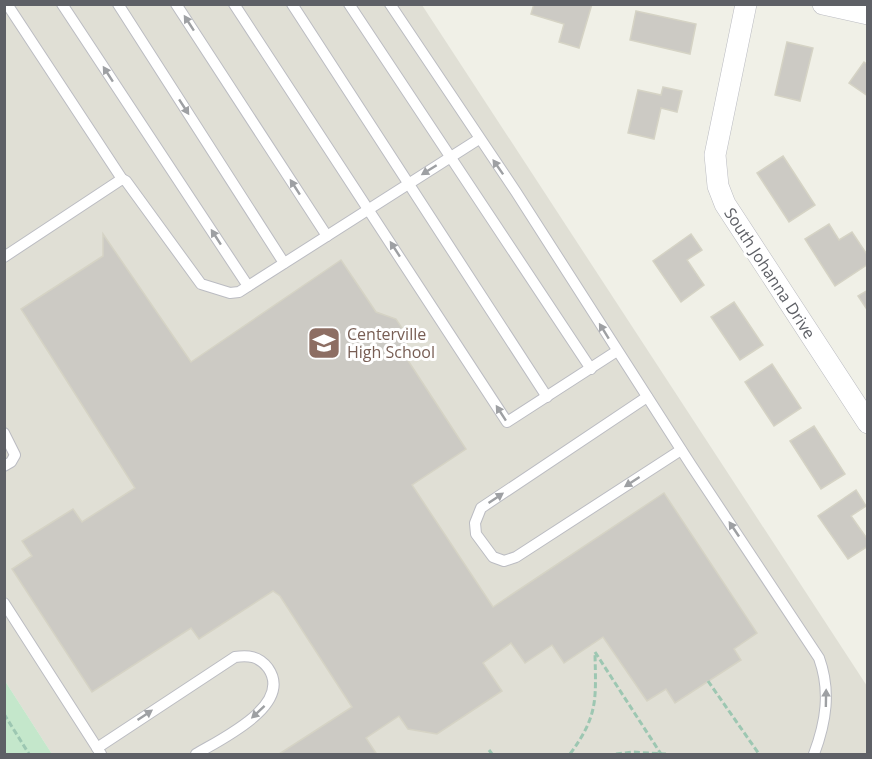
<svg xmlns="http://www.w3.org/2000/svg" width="872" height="759" font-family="'Open Sans',sans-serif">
<rect width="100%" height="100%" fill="#f0f0e7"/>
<path fill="#e0dfd5" d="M 5,5 L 422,5 L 867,686 L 867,754 L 52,754 L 5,681 Z"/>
<path fill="#c4e7cb" d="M 4,681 L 5,681 L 52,754 L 5,754 Z"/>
<g fill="#cccac4" stroke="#d5d3c5" stroke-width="1.5">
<path d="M 534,4 L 592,4 L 579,48 L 559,42 L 564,24 L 531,14 Z"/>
<path d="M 636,11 L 696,24 L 690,54 L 630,40 Z"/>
<path d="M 787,42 L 813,48 L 800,101 L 775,95 Z"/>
<path d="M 864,62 L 868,65 L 868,96 L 849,83 Z"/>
<path d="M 663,87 L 682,91 L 677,112 L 661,108 L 654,139 L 628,133 L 638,90 L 661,95 Z"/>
<path d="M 783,156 L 815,205 L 789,222 L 757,173 Z"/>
<path d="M 829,224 L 839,240 L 852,232 L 868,256 L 868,264 L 835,286 L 805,239 Z"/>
<path d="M 103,234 L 191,362 L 341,260 L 376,312 L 396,319 L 408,337 L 405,356 L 466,449 L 412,485 L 493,607 L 664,493 L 757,633 L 734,649 L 741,660 L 675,703 L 666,689 L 647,701 L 603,637 L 564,663 L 552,645 L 525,663 L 511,643 L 483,663 L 502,691 L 437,734 L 408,729 L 399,716 L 366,738 L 376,753 L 374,754 L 279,754 L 352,707 L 280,596 L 273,591 L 199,639 L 191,628 L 92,692 L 12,569 L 32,556 L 22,541 L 73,509 L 82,522 L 135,488 L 21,309 L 103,256 Z"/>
<path d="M 691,234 L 702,250 L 687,260 L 704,285 L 681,302 L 653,261 Z"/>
<path d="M 868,290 L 868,311 L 858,296 Z"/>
<path d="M 734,302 L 763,345 L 740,360 L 711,317 Z"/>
<path d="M 772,364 L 801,408 L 774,426 L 745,382 Z"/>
<path d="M 814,426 L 845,474 L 821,489 L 790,441 Z"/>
<path d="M 856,490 L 866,506 L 851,516 L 868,540 L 868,546 L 848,559 L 818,516 Z"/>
</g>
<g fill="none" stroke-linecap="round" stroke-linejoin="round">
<defs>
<g id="service">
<path d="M 7,4 L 122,179"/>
<path d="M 62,4 L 248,286"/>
<path d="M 118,4 L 284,263"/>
<path d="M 176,4 L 327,236"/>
<path d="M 234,4 L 507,422 L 617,351"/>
<path d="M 292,4 L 547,397"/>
<path d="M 349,4 L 591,369"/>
<path d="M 390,4 L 516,192 L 691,465 L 819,658 C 831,691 826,722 814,754"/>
<path d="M 4,257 L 122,179 L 126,181 L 201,284 L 230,293 L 239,292 L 479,139"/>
<path d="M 647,397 L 481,508 L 475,523 L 476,534 L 493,557 L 504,561 L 516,557 L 681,450"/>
<path d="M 4,433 L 15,455 L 11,462 L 4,466"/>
<path d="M 4,603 L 101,754"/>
<path d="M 97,748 L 235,657 C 248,655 259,656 268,668 C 294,705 221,739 196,754"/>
</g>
<g id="minor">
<path d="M 746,4 L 715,155 L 718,186 L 725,204 L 868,423"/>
<path d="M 823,4 L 868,14"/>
</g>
</defs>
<use href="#service" stroke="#bbbcc2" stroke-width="12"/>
<use href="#minor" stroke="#bbbcc2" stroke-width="22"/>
<g stroke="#9dc7b2" stroke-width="3" stroke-dasharray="6 3" stroke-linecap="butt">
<path d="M 595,652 L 661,754"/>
<path d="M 708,681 L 759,754"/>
<path d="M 4,714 L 29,754"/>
<path d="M 489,750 L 492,754"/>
<path d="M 570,754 C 598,716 596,700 595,654"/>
<path d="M 616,754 L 632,752 L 666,754"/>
</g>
<use href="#service" stroke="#fff" stroke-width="10"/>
<use href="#minor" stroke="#fff" stroke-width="21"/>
</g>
<defs><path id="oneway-solid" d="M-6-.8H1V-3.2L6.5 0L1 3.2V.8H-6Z" transform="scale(1.5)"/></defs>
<g fill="#9ea0a3">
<use href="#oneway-solid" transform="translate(189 23) rotate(-123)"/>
<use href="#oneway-solid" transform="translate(108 74) rotate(-123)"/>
<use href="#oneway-solid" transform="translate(184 107) rotate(57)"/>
<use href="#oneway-solid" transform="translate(498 167) rotate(-125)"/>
<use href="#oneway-solid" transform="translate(429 170) rotate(148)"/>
<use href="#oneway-solid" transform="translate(295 187) rotate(-123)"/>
<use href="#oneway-solid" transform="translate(216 237) rotate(-123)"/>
<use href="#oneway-solid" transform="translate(395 249) rotate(-123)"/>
<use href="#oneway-solid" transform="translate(604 331) rotate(-122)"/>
<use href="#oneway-solid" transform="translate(501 413) rotate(-123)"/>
<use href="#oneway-solid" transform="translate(632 482) rotate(147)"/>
<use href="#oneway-solid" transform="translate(496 498) rotate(-34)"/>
<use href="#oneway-solid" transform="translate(734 529) rotate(-124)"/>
<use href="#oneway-solid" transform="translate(826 698) rotate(-89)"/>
<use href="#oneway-solid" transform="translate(258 712) rotate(137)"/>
<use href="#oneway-solid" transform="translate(145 715) rotate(-34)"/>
</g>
<defs>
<symbol id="school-square" viewBox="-11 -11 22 22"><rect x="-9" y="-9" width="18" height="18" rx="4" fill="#8d6e63" stroke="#fff"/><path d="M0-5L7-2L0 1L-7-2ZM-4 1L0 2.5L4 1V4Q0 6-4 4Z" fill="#fff"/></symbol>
</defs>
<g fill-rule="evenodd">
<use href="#school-square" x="305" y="324" width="38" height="38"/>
</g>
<g text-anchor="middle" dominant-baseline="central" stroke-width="6" stroke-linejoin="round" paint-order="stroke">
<g font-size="16" fill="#5e6066" stroke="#fff">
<text transform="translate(770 273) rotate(57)">South Johanna Drive</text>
</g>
<g font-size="16" fill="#785e54" stroke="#fff" text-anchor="start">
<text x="347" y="334">Centerville<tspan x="347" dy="18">High School</tspan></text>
</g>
</g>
<rect width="872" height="759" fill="none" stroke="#5e6066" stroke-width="12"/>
</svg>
